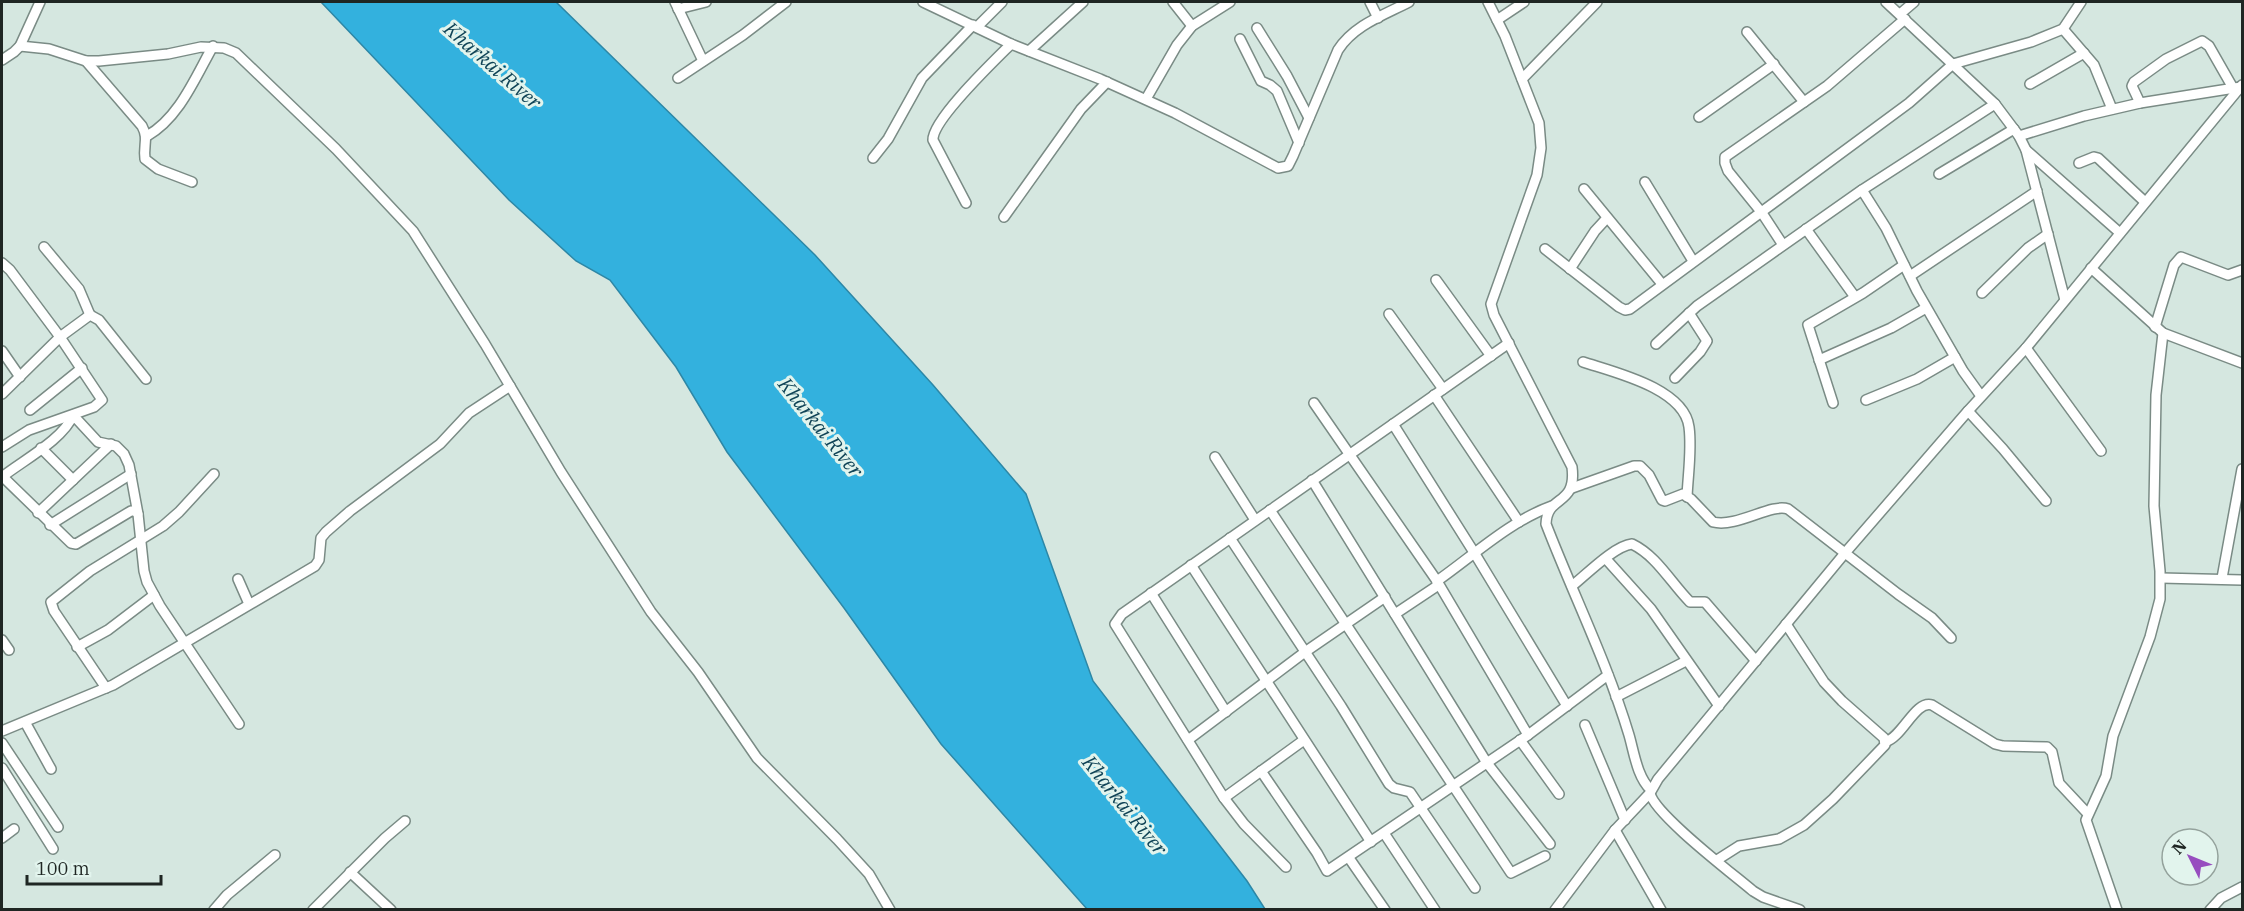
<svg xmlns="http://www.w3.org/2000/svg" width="2244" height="911" font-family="'IBM Plex Serif',serif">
<rect width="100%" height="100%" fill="#d5e7e0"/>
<path fill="#33b1de" stroke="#2d87a6" stroke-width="1.5" d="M 321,2 L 556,2 L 815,255 L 933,385 L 1026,494 L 1093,681 L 1247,881 L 1265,909 L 1087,909 L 941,744 L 844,608 L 727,452 L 676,367 L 610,280 L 576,261 L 509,200 Z"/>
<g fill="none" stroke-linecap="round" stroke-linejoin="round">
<defs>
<g id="minor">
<path d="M 675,2 L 703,61"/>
<path d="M 923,2 L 1011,44 L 1100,79 L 1175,113 L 1278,168 L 1288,166 L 1293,156 L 1338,50 C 1354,25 1384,15 1409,2"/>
<path d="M 1173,2 L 1192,26"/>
<path d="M 1370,2 L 1378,18"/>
<path d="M 1488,2 L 1505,36 L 1539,123 L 1541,148 L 1537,175 L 1491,304 L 1494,315 L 1572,467 C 1577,507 1547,494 1546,524 C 1573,594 1607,662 1629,735 C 1634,752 1637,777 1651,790"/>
<path d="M 1886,2 L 1995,104 L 2019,136 L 2026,150 L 2065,300"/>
<path d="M 678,9 L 706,2"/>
<path d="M 1900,14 L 1914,2"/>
<path d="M 1497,20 L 1524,2"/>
<path d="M 977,27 L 1002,2"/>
<path d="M 1257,28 L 1287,76 L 1309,118"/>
<path d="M 2063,29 L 2094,65 L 2112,109"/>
<path d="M 1747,32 L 1804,102"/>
<path d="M 1240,39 L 1261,81 L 1270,85 L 1277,91 L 1299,143"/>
<path d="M 20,46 L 49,49 L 86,61 L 99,61 L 168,54 L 201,47 L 224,48 L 236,53 L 336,149 L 413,231 L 485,344 L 561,472 L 651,612 L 698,672 L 757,758 L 837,839 L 869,874 L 890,910"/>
<path d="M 1029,51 L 1083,2"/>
<path d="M 2,60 L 14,52 L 20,46 L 40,2"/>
<path d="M 86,61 L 142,126 C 149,139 143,145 145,159 L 158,169 L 192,182"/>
<path d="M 678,78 L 743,35 L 786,2"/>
<path d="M 1522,79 L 1597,2"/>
<path d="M 2030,84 L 2084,53"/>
<path d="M 1146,99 L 1177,45 L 1192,26 L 1230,2"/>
<path d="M 2140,103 L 2132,86 L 2134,82 L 2166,59 L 2202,41 L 2209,46 L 2233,88"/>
<path d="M 1699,117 L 1774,64"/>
<path d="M 147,136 C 179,118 195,78 213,46"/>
<path d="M 2019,136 L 2084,116 L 2140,103 L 2241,87"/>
<path d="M 2026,150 L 2120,233"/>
<path d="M 873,158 L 888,139 L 922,78 L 973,25"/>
<path d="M 2079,163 L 2094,157 L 2098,158 L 2145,202"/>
<path d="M 1939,174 L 2014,129"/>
<path d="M 1645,182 L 1693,261"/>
<path d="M 1584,189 L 1662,284"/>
<path d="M 1862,190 L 1886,228 L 1917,291 L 1963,371 L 1981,396"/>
<path d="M 966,203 L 933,140 C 932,120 995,60 1011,44"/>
<path d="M 1004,217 L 1081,109 L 1107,82"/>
<path d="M 1806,229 L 1855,297"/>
<path d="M 1783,245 L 1762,213 L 1728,171 L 1725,163 L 1725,157 L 1827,86 L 1905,19"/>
<path d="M 44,247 L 79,289 L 90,315"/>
<path d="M 1545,249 L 1619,307 L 1625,310 L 1630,309 L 1909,103 L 1953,64 L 2031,42 L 2063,29 L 2081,2"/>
<path d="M 2,263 L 10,270 L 60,337 L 102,400 L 94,407 L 29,430 L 2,447"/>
<path d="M 2091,268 L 2163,333 L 2242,363"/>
<path d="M 1570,269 L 1595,231 L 1607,218"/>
<path d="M 1910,276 L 2037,191"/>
<path d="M 1436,280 L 1491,356"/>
<path d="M 1982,293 L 2028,248 L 2048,234"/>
<path d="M 1389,314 L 1443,389"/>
<path d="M 2155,327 L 2174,265 L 2181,257 L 2228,275 L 2242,270"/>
<path d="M 1656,344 L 1697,306 L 1768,256 L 1862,190 L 1995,104"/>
<path d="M 2026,348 L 2101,451"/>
<path d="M 2,351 L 20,377"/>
<path d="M 1819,360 L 1891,328 L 1926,308"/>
<path d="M 1583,362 C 1613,372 1684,388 1689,427 C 1692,449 1688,474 1687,497"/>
<path d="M 1675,378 L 1700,352 L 1707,341 L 1689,313"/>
<path d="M 2,394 L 60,337 L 90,315 L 99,320 L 146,379"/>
<path d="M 1434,395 L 1519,522"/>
<path d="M 1866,400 L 1917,379 L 1955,357"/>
<path d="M 1314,403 L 1437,581 L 1528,735"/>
<path d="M 1833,403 L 1808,325 L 1863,293 L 1904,265"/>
<path d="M 30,410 L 82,368"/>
<path d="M 1968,411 L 2003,449 L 2046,501"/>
<path d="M 1393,424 L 1475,554 L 1567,706"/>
<path d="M 41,448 L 73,480"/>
<path d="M 1215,457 L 1255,520"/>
<path d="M 2,476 L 71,543 L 76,544 L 131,511 L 135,511 L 138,514 L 144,571 L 147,582 L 160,606 L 239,724"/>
<path d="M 2,477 C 22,461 64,439 73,415 L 98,442 L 116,446 L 124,454 L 129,465 L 138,514"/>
<path d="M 1312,480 L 1487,763 L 1550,844"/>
<path d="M 1572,488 L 1634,466 L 1640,466 L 1649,475 L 1662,500 L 1665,501 L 1683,494 L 1691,499 L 1713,522 C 1737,528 1771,503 1788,509 L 1898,594 L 1932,618 L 1951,638"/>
<path d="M 1270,510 L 1511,873 L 1545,856"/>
<path d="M 38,513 L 111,444"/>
<path d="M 50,525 L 131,474"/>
<path d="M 1230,538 L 1341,706 L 1389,784 L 1394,788 L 1410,792 L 1475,888"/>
<path d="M 1606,559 L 1651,609 L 1719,706"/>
<path d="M 1191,565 L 1371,842"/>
<path d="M 2161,578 L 2242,580"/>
<path d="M 2222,578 L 2242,469"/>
<path d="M 238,579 L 249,604"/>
<path d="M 1572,586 C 1586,575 1614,546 1632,544 C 1657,556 1671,583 1690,602 L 1705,602 L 1756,661"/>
<path d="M 1151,593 L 1226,712"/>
<path d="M 1395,614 L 1437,586 L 1437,581 C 1474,555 1510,521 1552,506"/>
<path d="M 2,640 L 9,650"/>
<path d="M 77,647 L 108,630 L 154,595"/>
<path d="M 106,688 L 54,611 L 51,602 L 90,571 L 163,526 L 179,512 L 214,474"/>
<path d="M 1616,697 L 1686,661"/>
<path d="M 25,722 L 51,769"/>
<path d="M 1585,725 L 1625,820"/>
<path d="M 2,731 L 113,685 L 315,566 L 319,560 L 321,538 L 326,532 L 350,511 L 440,444 L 469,413 L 510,386"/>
<path d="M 1188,740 L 1305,652 L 1385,597"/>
<path d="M 1520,740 L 1559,794"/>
<path d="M 1885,742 C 1903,737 1915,700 1932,705 L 1995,744 L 2003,746 L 2047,747 L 2052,752 L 2059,783 L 2088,814"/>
<path d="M 2,743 L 58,827"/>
<path d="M 2,768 L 53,849"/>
<path d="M 1261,771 L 1317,853 L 1327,871 L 1528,735 L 1608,675"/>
<path d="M 1650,793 C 1654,814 1733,874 1753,891 L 1763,897 L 1800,910"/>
<path d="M 1224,798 L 1304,740"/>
<path d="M 1615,830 L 1661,910"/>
<path d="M 1384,833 L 1435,910"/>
<path d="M 2,838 L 14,829"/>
<path d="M 1349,858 L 1385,910"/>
<path d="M 1717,860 L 1739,846 L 1779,839 L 1804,825 L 1833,799 L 1885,745 L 1884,738 L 1842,701 L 1824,682 L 1786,624"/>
<path d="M 1286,867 L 1244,824 L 1224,798 L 1115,624 L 1122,614 L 1509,343"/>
<path d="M 350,872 L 391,910"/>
<path d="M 214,910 L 227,895 L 275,855"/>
<path d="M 313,910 L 385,838 L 405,821"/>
<path d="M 1555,910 L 1615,830 L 1650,793 L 1658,779 L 1845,553 L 1968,411 L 2026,348 L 2242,85"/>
<path d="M 2117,910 L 2086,820 L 2106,776 L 2113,736 L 2150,637 L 2160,599 L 2160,571 L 2154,506 L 2156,395 L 2163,333"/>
<path d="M 2210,910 L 2221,898 L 2242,887"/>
</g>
</defs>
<use href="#minor" stroke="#7a8b85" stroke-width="12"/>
<use href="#minor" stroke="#fff" stroke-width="9"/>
</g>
<g text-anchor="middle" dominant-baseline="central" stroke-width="6" stroke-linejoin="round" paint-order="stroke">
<g font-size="20" font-style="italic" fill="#104457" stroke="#e2f4ed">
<text transform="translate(493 65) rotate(41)">Kharkai River</text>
<text transform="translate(821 427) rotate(51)">Kharkai River</text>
<text transform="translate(1125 805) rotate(51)">Kharkai River</text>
</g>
</g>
<rect width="2244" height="911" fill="none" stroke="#1f2623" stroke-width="6"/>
<g transform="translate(2190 857) rotate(313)"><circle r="28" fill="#e2f4ed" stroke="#94a29c" stroke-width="1.5"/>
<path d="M0-4.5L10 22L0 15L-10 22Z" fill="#974dbf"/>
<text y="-9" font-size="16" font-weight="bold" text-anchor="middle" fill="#1f2623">N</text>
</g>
<path d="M27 875v9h134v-9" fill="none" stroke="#1f2623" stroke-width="3"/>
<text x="36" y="875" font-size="18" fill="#1f2623" stroke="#e2f4ed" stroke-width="4.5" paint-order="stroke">100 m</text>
</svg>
